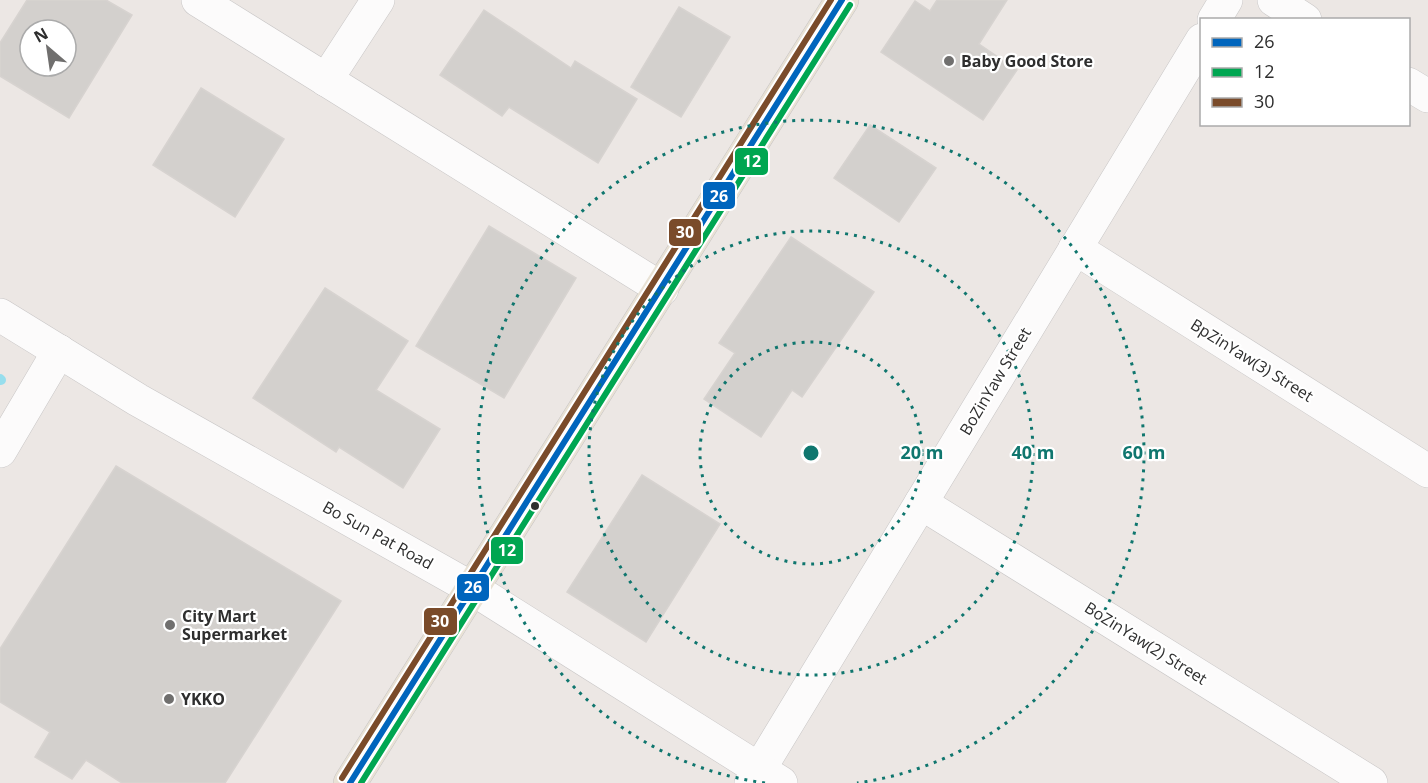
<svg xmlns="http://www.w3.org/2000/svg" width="1428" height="783" font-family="'Open Sans',sans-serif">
<rect width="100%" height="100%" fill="#ece7e4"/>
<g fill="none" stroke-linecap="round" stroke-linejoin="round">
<path stroke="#97deed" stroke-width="10" d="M 0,379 L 1,380"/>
</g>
<g fill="#d3d0cd" stroke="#d7d3d0" stroke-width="1.5" fill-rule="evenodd">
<path d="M 27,0 L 106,0 L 132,15 L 69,118 L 0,76 L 0,43 ZM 30,30 L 66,30 L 66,66 L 30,66 Z"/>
<path d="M 937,0 L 1007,0 L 979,44 L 1017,70 L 983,120 L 881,52 L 915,1 L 930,11 Z"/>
<path d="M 679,7 L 730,37 L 681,117 L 631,87 Z"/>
<path d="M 484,10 L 571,68 L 575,61 L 637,99 L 598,163 L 509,107 L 502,116 L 440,75 Z"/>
<path d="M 201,88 L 284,139 L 235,217 L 153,165 Z"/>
<path d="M 870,125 L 936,168 L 899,222 L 834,178 Z"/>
<path d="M 489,226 L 576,278 L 504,398 L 416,346 Z"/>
<path d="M 791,237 L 874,292 L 802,397 L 792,390 L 761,437 L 704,399 L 735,353 L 719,343 Z"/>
<path d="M 325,288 L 408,341 L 376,390 L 440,429 L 403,488 L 339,447 L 336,452 L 253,398 Z"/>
<path d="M 116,466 L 341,601 L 225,783 L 122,783 L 86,760 L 72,779 L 35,757 L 50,732 L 0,702 L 0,649 Z"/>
<path d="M 642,475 L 720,524 L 646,642 L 567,592 Z"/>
</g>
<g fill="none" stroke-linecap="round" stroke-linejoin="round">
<defs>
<g id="street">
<path d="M 198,0 L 662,289"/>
<path d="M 1274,0 L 1305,20"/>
<path d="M 1214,20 L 1226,0"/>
<path d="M 326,80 L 378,0"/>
<path d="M 1408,84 L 1428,96"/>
<path d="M 1075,248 L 1428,471"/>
<path d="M 0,451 L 59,351"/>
<path d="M 921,503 L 1371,783"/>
<path d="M 751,783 L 1202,40"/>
</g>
<path id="secondary" d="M 0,315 L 138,400 L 473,589 L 781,783"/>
<path id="primary" d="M 350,783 L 842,0"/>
</defs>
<use href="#street" stroke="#c8c6c6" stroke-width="34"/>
<use href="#secondary" stroke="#c8c6c6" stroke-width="34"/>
<use href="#primary" stroke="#c6c4c4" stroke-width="34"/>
<use href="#street" stroke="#fcfbfb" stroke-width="33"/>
<use href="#secondary" stroke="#fcfbfb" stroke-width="33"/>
<use href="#primary" stroke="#e9e2d5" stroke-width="33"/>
<defs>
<path id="bus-1" d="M 350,783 L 842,0"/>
<path id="bus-2" d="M 361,783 L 850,5"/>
<path id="bus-3" d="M 342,778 L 831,0"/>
</defs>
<use href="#bus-1" stroke="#fff" stroke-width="10"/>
<use href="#bus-2" stroke="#fff" stroke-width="10"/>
<use href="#bus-3" stroke="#fff" stroke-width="10"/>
<use href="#bus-1" stroke="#0065bd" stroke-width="6"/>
<use href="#bus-2" stroke="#00a651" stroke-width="6"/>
<use href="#bus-3" stroke="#7a4b2a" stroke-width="6"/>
</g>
<g fill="none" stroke="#0f766e" stroke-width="3" stroke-dasharray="3 6">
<circle cx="811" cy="453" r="111"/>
<circle cx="811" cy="453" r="222"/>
<path d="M765 783A333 333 0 1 1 857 783"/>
</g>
<g fill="#706f6e" stroke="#fff" stroke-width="2">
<circle cx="949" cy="61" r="6"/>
<circle cx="170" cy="625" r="6"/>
<circle cx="169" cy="699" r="6"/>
</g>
<circle fill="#2e2e2e" stroke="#fff" stroke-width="2" cx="535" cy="506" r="5"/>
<g text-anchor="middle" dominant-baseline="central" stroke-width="4.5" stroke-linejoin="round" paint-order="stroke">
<g font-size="16" font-weight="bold" fill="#2e2e2e" stroke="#fff" text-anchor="start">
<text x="961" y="61">Baby Good Store</text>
<text x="182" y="616">City Mart<tspan x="182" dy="18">Supermarket</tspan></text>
<text x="181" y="699">YKKO</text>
</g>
<g font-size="16" fill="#2e2e2e" stroke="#fff">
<text transform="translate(1252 360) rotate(32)">BpZinYaw(3) Street</text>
<text transform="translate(995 381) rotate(-59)">BoZinYaw Street</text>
<text transform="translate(378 535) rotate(29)">Bo Sun Pat Road</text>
<text transform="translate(1146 643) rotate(32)">BoZinYaw(2) Street</text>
</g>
</g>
<circle cx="811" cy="453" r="9" fill="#0f766e" stroke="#fff" stroke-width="3"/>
<g font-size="18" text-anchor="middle" font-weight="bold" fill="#0f766e" stroke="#fff" stroke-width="4.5" stroke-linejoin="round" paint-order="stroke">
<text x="922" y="459">20 m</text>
<text x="1033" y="459">40 m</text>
<text x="1144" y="459">60 m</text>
</g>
<g stroke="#fff" stroke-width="2">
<rect x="734" y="147" width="35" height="29" rx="6" fill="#00a651"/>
<rect x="702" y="181" width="34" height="29" rx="6" fill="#0065bd"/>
<rect x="668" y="218" width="34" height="29" rx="6" fill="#7a4b2a"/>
<rect x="490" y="536" width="34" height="29" rx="6" fill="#00a651"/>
<rect x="456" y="573" width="34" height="29" rx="6" fill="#0065bd"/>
<rect x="423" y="607" width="35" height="29" rx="6" fill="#7a4b2a"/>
</g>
<g font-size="16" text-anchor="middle" font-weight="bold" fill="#fff">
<text x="752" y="167">12</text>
<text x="719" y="202">26</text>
<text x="685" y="238">30</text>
<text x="507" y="556">12</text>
<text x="473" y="593">26</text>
<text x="440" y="627">30</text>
</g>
<rect x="1200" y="18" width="210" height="108" fill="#ffffff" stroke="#ababab" stroke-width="1.5"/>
<rect x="1212" y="38" width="30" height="9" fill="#0065bd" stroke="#ababab" stroke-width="1.5"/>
<text x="1254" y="48" font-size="18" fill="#2e2e2e">26</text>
<rect x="1212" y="68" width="30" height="9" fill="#00a651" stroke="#ababab" stroke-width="1.5"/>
<text x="1254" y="78" font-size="18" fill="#2e2e2e">12</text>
<rect x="1212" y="98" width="30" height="9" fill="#7a4b2a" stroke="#ababab" stroke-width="1.5"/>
<text x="1254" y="108" font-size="18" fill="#2e2e2e">30</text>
<g transform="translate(48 48) rotate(331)"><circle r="28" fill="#ffffff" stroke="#ababab" stroke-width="1.5"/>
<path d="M0-4.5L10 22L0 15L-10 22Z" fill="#706f6e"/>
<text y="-9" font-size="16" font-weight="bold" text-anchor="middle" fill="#2e2e2e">N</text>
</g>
</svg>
